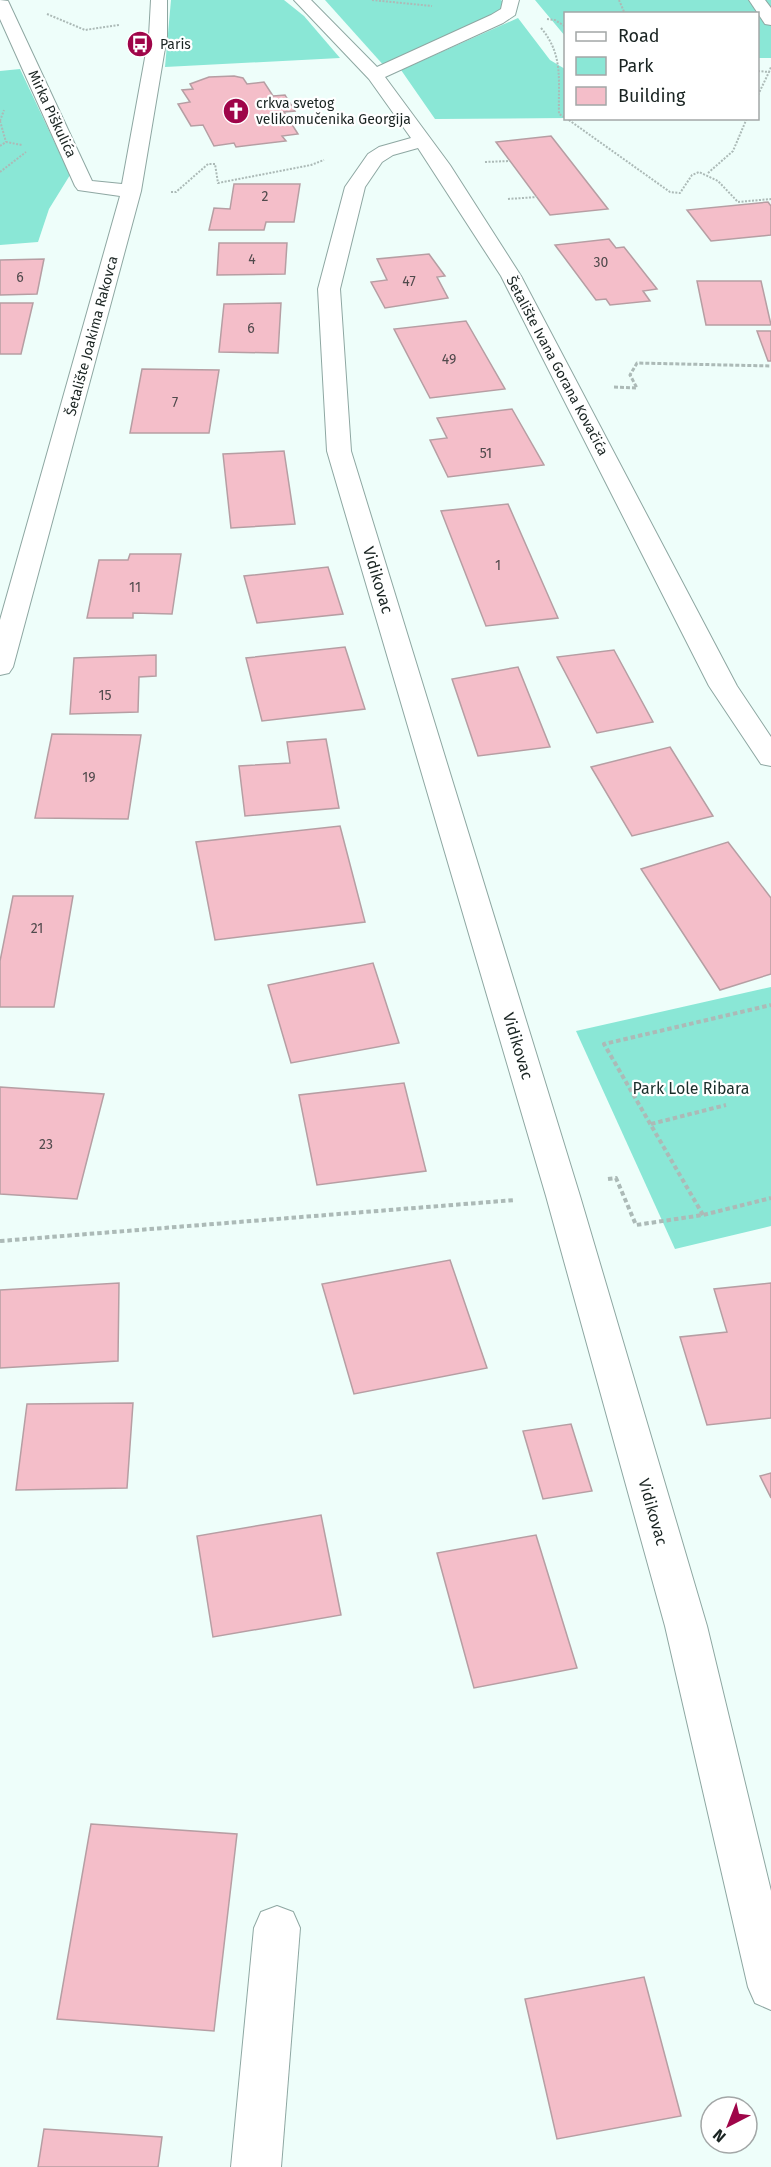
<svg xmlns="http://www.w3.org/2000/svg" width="771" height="2167" font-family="'Fira Sans',sans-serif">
<rect width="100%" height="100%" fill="#eefefa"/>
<g fill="#8ae7d6">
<path d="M 171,0 L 284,0 L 304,16 L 340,58 L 165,67 Z"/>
<path d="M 325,0 L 501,0 L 509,9 L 386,68 Z"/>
<path d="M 535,0 L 771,0 L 771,58 L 758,58 L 758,14 L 566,14 L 565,36 Z"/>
<path d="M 518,18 L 550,60 L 565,69 L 565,118 L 435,119 L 401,70 Z"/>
<path d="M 20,69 L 70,175 L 49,209 L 38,242 L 0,245 L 0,71 Z"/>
<path d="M 771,987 L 771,1226 L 675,1249 L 576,1031 Z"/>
</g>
<g fill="#f4bec9" stroke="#b69ea3" stroke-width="1.5">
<path d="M 234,76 L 243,78 L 247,84 L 264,82 L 273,96 L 285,95 L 295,111 L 284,112 L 298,134 L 282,136 L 286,141 L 236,147 L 234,143 L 214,146 L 203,125 L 191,126 L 178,104 L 190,102 L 182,90 L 193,89 L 190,84 L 209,77 Z"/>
<path d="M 551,136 L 608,209 L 550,215 L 496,142 Z"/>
<path d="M 234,184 L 300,184 L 294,222 L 266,222 L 264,230 L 209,230 L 214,208 L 230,209 Z"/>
<path d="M 768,202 L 771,206 L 771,235 L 711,241 L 687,210 Z"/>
<path d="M 609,239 L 616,248 L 624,247 L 657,289 L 643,291 L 650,301 L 610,305 L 606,299 L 596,300 L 555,245 Z"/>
<path d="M 219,243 L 287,243 L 285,274 L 217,275 Z"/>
<path d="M 429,254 L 445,276 L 437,277 L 448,298 L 385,308 L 371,282 L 387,280 L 377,259 Z"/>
<path d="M 44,259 L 37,294 L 0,295 L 0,260 Z"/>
<path d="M 697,281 L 761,281 L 771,325 L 706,325 Z"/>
<path d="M 0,303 L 33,303 L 21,354 L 0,354 Z"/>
<path d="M 281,303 L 278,353 L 219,352 L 224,304 Z"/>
<path d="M 466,321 L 505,389 L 430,398 L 394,329 Z"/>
<path d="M 757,331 L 771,331 L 771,361 L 768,361 Z"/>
<path d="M 142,369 L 219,370 L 209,433 L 130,433 Z"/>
<path d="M 512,409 L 544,465 L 448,477 L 430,440 L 447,438 L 437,418 Z"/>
<path d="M 284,451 L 295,524 L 231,528 L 223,454 Z"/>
<path d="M 508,504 L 558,618 L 486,626 L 441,511 Z"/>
<path d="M 130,554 L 181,554 L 172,614 L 133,613 L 133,618 L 87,618 L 99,560 L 128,560 Z"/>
<path d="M 328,567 L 343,614 L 257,623 L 244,576 Z"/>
<path d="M 345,647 L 365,709 L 262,721 L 246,658 Z"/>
<path d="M 614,650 L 653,722 L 597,733 L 557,657 Z"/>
<path d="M 156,655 L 156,676 L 139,677 L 138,712 L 70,714 L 74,658 Z"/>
<path d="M 518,667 L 550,747 L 478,756 L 452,679 Z"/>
<path d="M 52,734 L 141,735 L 128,819 L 35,818 Z"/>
<path d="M 326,739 L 339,808 L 245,816 L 239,766 L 290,763 L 287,742 Z"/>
<path d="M 670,747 L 713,816 L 632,836 L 591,767 Z"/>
<path d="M 340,826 L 365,922 L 215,940 L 196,842 Z"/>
<path d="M 728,842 L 771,898 L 771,974 L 720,990 L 641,869 Z"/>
<path d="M 13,896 L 73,896 L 54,1007 L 0,1007 L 0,961 Z"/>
<path d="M 373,963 L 399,1043 L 291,1063 L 268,985 Z"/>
<path d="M 404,1083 L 426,1171 L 317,1185 L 299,1095 Z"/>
<path d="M 0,1087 L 104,1094 L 77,1199 L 0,1194 Z"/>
<path d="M 450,1260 L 487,1368 L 354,1394 L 322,1284 Z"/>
<path d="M 119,1283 L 118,1361 L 0,1368 L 0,1290 Z"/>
<path d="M 771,1283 L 771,1418 L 707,1425 L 680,1337 L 727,1332 L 714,1289 Z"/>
<path d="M 133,1403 L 127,1488 L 16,1490 L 27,1404 Z"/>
<path d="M 571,1424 L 592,1491 L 543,1499 L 523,1431 Z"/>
<path d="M 771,1473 L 771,1498 L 760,1476 Z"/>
<path d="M 321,1515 L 341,1615 L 213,1637 L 197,1536 Z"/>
<path d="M 536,1535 L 577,1668 L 474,1688 L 437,1553 Z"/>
<path d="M 91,1824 L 237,1834 L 214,2031 L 57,2019 Z"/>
<path d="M 644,1977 L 681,2116 L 557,2139 L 525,1999 Z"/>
<path d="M 44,2129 L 162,2137 L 158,2167 L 38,2167 Z"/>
</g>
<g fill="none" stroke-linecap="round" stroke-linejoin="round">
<defs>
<g id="minor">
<path d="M 0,0 L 8,1 L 92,181 L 122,184 L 149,36 L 151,0 L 167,0 L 167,36 L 141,191 L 13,667 L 9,673 L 0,675 L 0,620 L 120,196 L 78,190 L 75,186 L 0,19 Z"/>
<path d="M 294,0 L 311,0 L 377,67 L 491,15 L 501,9 L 503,0 L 519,0 L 515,15 L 503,23 L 385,77 L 450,165 L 521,276 L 737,686 L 771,737 L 771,766 L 761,764 L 709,686 L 501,276 L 418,148 L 393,155 L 382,162 L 365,187 L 340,289 L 351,451 L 580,1196 L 707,1626 L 771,1891 L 771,2010 L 755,2003 L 748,1987 L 665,1626 L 546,1196 L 327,451 L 318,289 L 345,187 L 368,154 L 379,147 L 411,138 L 369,79 Z"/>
<path d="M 749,0 L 765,0 L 771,8 L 771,25 L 765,24 Z"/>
<path d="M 277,1906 L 293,1912 L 300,1928 L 281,2167 L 231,2167 L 254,1928 L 261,1912 Z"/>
</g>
</defs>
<use href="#minor" stroke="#8ea7a2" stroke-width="2"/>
<g stroke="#acbab7" stroke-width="2" stroke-dasharray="2 1.5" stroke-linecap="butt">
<path d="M 372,0 L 432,6"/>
<path d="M 619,0 L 625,14"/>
<path d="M 47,14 L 85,30 L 119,25"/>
<path d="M 547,19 L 555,20 L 566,27"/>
<path d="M 541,28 C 564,55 558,81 559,114 L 566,118"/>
<path d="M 758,71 L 769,72 L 771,67"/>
<path d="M 758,95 L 769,72"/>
<path d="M 566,118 L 670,192 L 680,193 L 692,175 L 699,172 L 718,181 L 738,202 L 771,199"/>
<path d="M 0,121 L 6,142"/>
<path d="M 0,121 L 4,110"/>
<path d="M 0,146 L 6,142 L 22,145"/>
<path d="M 485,162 L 510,161"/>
<path d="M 0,172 L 26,152"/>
<path d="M 708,173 L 733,151 L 747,118"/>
<path d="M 171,192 L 176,192 L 208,164 L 215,164 L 218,183 L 311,165 L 324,160"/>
<path d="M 508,199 L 537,197"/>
</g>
<path stroke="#acbab7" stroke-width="3" stroke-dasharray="4 2" stroke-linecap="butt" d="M 614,387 L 637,388 L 630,375 L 637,363 L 771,366"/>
<g stroke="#acbab7" stroke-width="4" stroke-dasharray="4.5 3" stroke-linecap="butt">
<path d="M 651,1124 L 726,1105"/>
<path d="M 608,1179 L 616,1178 L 636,1225 L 703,1215 L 771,1198"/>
<path d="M 703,1215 L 604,1044 L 771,1005"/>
<path d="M 0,1241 L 515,1200"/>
</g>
<use href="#minor" fill="#fff" fill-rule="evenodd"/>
</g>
<defs>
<symbol id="bus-disc" viewBox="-11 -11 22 22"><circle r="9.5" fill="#9f0549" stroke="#fff"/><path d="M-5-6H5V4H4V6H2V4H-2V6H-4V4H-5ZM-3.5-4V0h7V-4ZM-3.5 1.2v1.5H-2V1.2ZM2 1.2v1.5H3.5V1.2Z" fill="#fff"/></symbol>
<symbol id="church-disc" viewBox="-11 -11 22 22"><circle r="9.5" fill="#9f0549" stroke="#fff"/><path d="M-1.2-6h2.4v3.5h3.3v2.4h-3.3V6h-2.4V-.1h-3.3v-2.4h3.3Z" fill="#fff"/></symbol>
</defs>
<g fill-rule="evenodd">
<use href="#bus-disc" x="125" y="29" width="30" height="30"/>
<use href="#church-disc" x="221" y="96" width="30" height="30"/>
</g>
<g text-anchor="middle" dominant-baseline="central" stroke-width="4.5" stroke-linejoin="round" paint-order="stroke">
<g font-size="14" fill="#1a2422" stroke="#fff" text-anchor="start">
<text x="160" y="44">Paris</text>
<text x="256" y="103">crkva svetog<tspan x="256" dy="16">velikomučenika Georgija</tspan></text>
</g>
<g font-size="14" fill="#1a2422" stroke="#fff">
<text transform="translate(52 114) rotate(65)">Mirka Piškulića</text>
<text transform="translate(92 336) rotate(-75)">Šetalište Joakima Rakovca</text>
<text transform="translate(557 366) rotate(62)">Šetalište Ivana Gorana Kovačića</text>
</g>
<g font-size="14" fill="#504a4c">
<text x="265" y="196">2</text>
<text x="252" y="259">4</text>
<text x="601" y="262">30</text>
<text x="20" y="277">6</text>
<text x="409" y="281">47</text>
<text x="251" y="328">6</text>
<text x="449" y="359">49</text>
<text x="175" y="402">7</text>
<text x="486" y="453">51</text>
<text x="498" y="565">1</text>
<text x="135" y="587">11</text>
<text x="105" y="695">15</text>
<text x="89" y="777">19</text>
<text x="37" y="928">21</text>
<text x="46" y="1144">23</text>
</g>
<g font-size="16" fill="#1a2422" stroke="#fff">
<text transform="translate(378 580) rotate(73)">Vidikovac</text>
<text transform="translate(518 1046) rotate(73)">Vidikovac</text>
<text transform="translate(653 1512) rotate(74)">Vidikovac</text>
</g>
<g font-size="16" fill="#1a2e2a" stroke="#fff">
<text x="691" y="1088">Park Lole Ribara</text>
</g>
</g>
<rect x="564" y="12" width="195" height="108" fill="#ffffff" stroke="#a3a7a7" stroke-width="1.5"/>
<rect x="576" y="32" width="30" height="9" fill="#ffffff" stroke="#a3a7a7" stroke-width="1.5"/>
<text x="618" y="42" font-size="18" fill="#1a2422">Road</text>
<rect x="576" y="57" width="30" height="18" fill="#8ae7d6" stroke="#a3a7a7" stroke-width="1.5"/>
<text x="618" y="72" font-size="18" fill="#1a2422">Park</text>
<rect x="576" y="87" width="30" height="18" fill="#f4bec9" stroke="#a3a7a7" stroke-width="1.5"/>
<text x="618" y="102" font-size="18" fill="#1a2422">Building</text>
<g transform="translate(729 2125) rotate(222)"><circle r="28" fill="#ffffff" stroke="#a3a7a7" stroke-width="1.5"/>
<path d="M0-4.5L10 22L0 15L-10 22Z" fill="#9f0549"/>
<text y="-9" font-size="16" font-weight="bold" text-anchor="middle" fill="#1a2422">N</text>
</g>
</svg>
